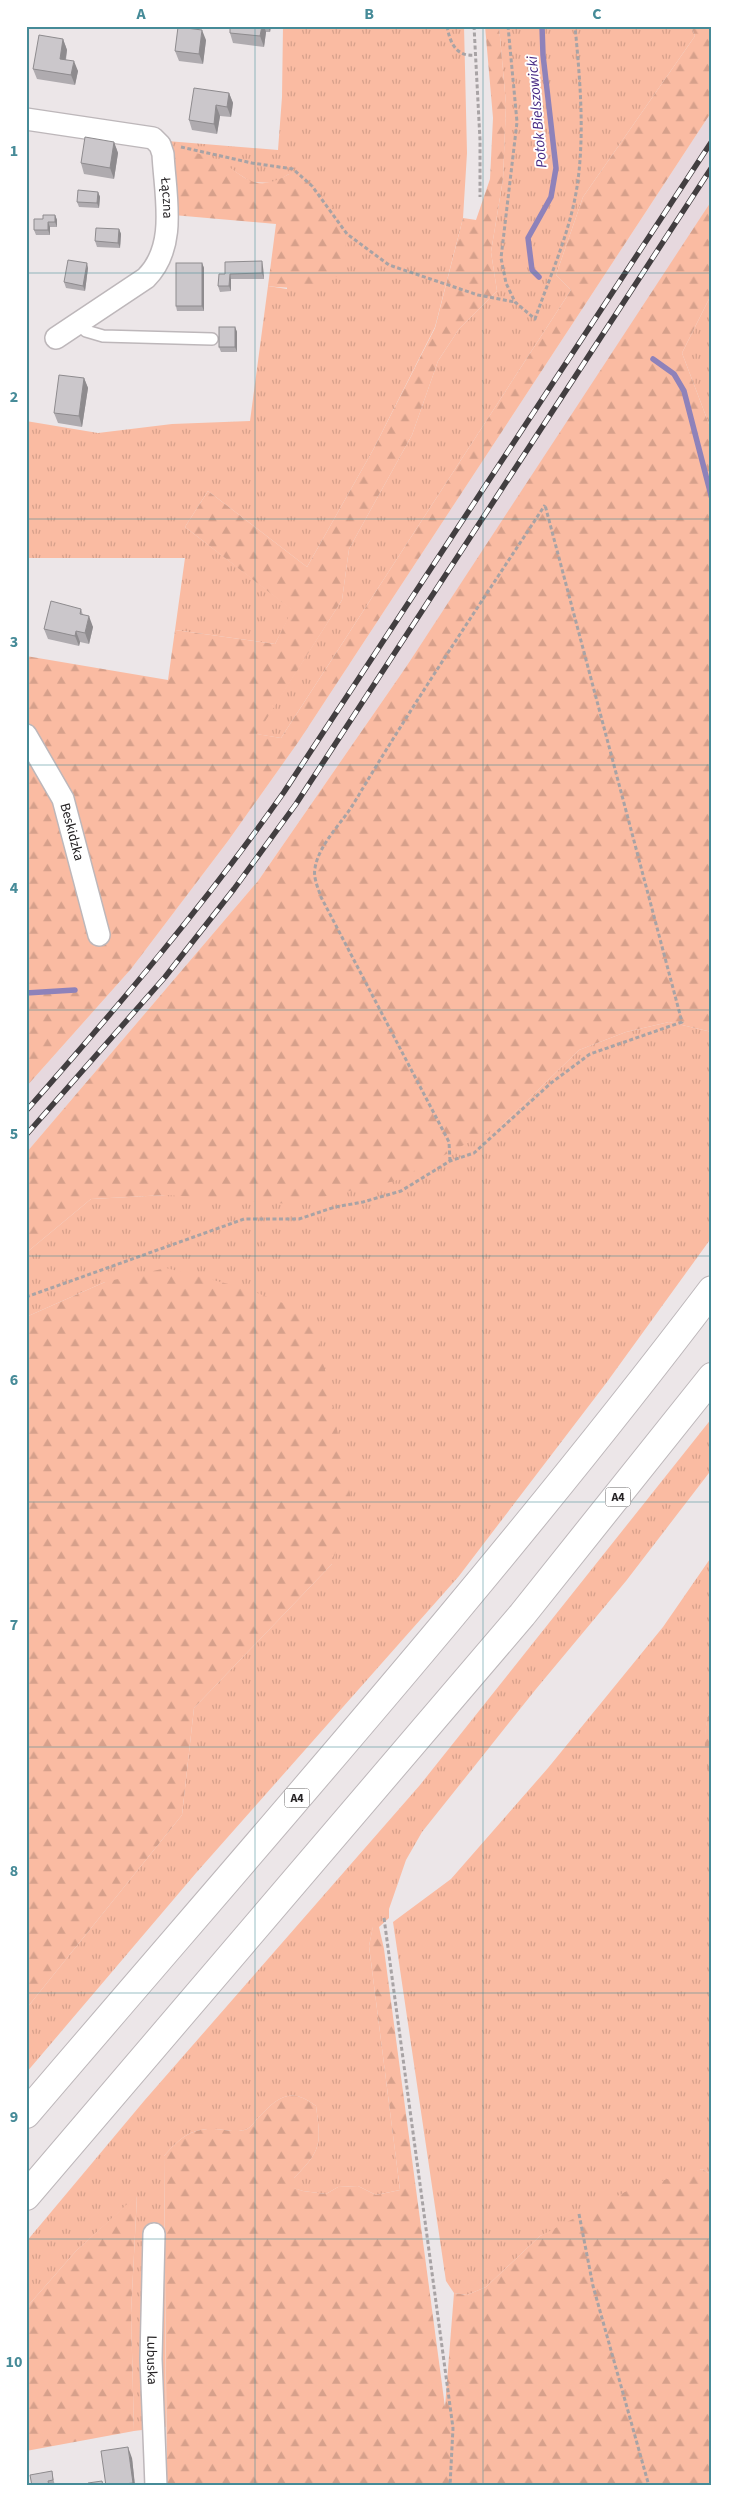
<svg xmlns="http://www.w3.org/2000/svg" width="738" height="2512" font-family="'Source Sans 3',sans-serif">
<defs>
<pattern id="grass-tufts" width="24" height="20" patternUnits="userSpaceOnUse" patternTransform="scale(1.25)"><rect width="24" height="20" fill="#fabba2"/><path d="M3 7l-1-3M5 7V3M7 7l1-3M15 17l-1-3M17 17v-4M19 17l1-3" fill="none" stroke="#d6a08b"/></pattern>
<pattern id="forest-firs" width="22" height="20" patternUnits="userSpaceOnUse" patternTransform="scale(1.25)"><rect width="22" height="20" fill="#fabba2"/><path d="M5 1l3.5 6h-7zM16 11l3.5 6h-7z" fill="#d6a08b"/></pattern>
</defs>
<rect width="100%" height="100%" fill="#ece6e8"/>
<path fill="#e6d8de" d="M 712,111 L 712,200 L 659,283 L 406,667 L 258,881 L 26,1153 L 26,1087 L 131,969 L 228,841 L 299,741 Z"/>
<g fill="url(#grass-tufts)">
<path d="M 283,26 L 464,26 L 467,153 L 463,218 L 435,327 L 373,450 L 307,567 L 208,491 L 185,527 L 293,610 L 275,644 L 175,630 L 185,558 L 26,558 L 26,421 L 98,433 L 172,424 L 250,421 L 268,286 L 287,289 L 289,174 L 274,183 L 251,182 L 231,169 L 168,149 L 167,141 L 278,150 L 282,97 Z"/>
<path d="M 499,26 L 691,26 L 695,36 L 583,197 L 556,275 L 571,290 L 281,738 L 256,734 L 342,600 L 349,549 L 412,435 L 438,361 L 459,329 L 497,291 L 491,252 L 503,179 L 506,104 Z"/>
<path d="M 712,293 L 712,432 L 682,353 Z"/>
<path d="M 669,1022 L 712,1032 L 712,1237 L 607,1382 L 459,1576 L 196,1873 L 26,2073 L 26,2009 L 182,1815 L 194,1708 L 332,1564 L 105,1282 L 26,1317 L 26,1253 L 91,1199 L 166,1195 L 502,1125 L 579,1050 L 626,1032 Z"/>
<path d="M 712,1418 L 712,1469 L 626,1581 L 536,1689 L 422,1832 L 406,1860 L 389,1909 L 389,1918 L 379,1927 L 373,1927 L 369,1946 L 400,2190 L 376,2195 L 358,2186 L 338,2187 L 326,2194 L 303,2191 L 293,2188 L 294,2178 C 322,2150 321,2144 316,2106 C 290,2086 278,2097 258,2118 C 255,2121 251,2127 247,2129 C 241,2132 230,2131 224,2130 C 194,2126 183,2135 164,2156 L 166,2427 L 134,2431 L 131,2313 L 137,2196 L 76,2251 L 26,2308 L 26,2242 L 144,2101 L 420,1785 Z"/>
<path d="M 712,1556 L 712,1706 C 700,1733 707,1761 712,1789 L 712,2175 L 702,2169 L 540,2236 L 486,2287 L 467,2295 L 454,2293 L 446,2281 L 393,1922 L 451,1879 L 548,1768 L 663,1627 Z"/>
</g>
<g fill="url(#forest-firs)">
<path d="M 485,26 L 499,26 L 506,104 L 503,179 L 491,252 L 497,291 L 459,329 L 438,361 L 412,435 L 349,549 L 342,600 L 257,734 L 281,738 L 571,290 L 556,275 L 583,197 L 695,36 L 691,26 L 712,26 L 712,111 L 299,741 L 228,841 L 131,969 L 26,1087 L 26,656 L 168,680 L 175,630 L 275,644 L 292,610 L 185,527 L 208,491 L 307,567 L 373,450 L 435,328 L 463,218 L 476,220 L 490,179 L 493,118 Z"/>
<path d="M 168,149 C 181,151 197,152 210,157 C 243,169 249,198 289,174 L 309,181 L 334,209 L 344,237 L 348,261 L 342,274 C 314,287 298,290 268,286 L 276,224 L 173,215 Z"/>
<path d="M 712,200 L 712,293 L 682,353 L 712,432 L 712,1032 L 669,1022 L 626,1032 L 579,1050 L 502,1125 L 395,1181 L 291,1204 L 166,1195 L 91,1199 L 26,1253 L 26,1153 L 258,881 L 406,667 Z"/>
<path d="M 166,1268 L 244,1288 L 314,1315 L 351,1499 L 332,1564 L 194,1708 L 182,1815 L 26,2009 L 26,1317 L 105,1282 Z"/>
<path d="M 712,1706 L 712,1789 C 705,1762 700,1732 712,1706 Z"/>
<path d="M 373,1926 L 379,1927 L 384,1949 L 445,2407 L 454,2293 L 467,2295 L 486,2287 L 540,2236 L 627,2191 L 702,2169 L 712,2175 L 712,2486 L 167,2486 L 164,2156 C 183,2135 194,2126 224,2130 C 230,2131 241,2132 247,2129 C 251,2127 255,2121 258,2118 C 278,2097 290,2086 316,2106 C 321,2144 322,2150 294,2178 L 294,2188 L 303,2191 L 326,2194 L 338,2187 L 358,2186 L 376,2195 L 400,2190 L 369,1946 Z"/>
<path d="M 137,2195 L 131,2313 L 134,2431 L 26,2451 L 26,2308 L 76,2251 Z"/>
</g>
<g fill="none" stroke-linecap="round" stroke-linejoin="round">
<g stroke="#8e82ba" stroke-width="5.5">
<path d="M 539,277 L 532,270 L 528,238 L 551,197 L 556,168 L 543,55 L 542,26"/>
<path d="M 653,359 L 674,374 L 684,391 L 712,499"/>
<path d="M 26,993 L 75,990"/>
</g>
<defs>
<path id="lane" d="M 78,323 L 86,331 L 103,336 L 212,339"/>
<g id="street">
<path id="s1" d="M 26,119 L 153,138 L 160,145 L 163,154 C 165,195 178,246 146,278 L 56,338"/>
<path id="s2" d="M 26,735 L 63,799 L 99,935"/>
<path id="s3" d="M 154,2234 L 151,2359 L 156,2486"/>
</g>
<g id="highway">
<path d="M 26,2114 C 258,1842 496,1575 712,1290"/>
<path d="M 26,2196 L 522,1615 L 712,1377"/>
</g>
</defs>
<use href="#lane" stroke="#bdb7ba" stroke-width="14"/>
<use href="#street" stroke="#bdb7ba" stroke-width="24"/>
<use href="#highway" stroke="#bdb7ba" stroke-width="30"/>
<g stroke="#a8a3a5" stroke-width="3" stroke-dasharray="4 2.5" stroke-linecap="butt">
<path d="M 447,26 C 450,43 456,57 475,55"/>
<path d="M 474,26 L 480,140 L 480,197"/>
<path d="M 508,26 L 517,122 L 501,258 L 506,283 L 515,302 L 535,319 C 550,276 570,232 577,187 C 585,134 580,80 575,26"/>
<path d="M 181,147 L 252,163 L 293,169 L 312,186 L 347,234 L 389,265 L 478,295 L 515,302"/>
<path d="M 450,1161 L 449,1142 L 321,897 C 318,888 313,877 315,868 C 319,844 342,823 354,803 C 414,702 480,604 545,505"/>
<path d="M 26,1297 L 244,1219 L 299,1219 L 335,1207 L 363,1202 L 401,1191 L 450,1161 L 474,1153 L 551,1083 L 590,1054 L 682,1022 L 545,505"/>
<path d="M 712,1738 L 712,1744"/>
<path d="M 384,1918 L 453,2428 L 450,2486"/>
<path d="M 579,2214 L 593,2286 L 649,2486"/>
</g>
<use href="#lane" stroke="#fff" stroke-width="11"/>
<use href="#street" stroke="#fff" stroke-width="21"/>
<use href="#highway" stroke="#fff" stroke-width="28"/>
<defs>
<g id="rail">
<path d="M 26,1111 C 117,1008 205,904 284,792 L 712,141"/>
<path d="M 26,1135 L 165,977 L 234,889 L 296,804 L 712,167"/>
</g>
</defs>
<use href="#rail" stroke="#423e40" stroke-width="5.5"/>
<use href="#rail" stroke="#fff" stroke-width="4" stroke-dasharray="11" stroke-linecap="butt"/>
</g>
<g fill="#afabaf">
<path d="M 230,26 L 271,26 L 270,32 L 266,32 L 264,47 L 233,43 L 230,33 Z"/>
<path d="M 63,39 L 67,50 L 66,60 L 78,71 L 75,85 L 37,79 L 33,69 Z"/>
<path d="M 206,40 L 203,64 L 179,61 L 175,51 Z"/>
<path d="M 229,93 L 233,103 L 231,117 L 220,116 L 217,134 L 192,130 L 189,120 Z"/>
<path d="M 114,142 L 118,153 L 114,179 L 84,174 L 81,163 Z"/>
<path d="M 98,192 L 100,197 L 99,208 L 79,207 L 77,202 Z"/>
<path d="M 55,215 L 57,220 L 57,227 L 50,227 L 50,235 L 36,235 L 34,230 L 43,219 Z"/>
<path d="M 119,229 L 121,234 L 120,248 L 97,247 L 95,241 Z"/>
<path d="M 202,263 L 204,268 L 204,311 L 177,311 L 176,306 Z"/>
<path d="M 263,267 L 264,279 L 231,279 L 231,291 L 220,292 L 218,286 L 225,274 Z"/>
<path d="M 88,268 L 85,291 L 66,288 L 64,282 Z"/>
<path d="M 235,327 L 237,332 L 237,352 L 221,352 L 219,347 Z"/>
<path d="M 84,378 L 88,388 L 82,427 L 58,423 L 54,413 Z"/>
<path d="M 81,609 L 83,615 L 93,627 L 89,644 L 80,642 L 79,646 L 48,639 L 44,629 Z"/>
<path d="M 132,2458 L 135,2486 L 106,2486 Z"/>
<path d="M 52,2471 L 53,2477 L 55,2486 L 32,2486 Z"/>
</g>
<g fill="#8e8b8e">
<path d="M 262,26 L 264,26 L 266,32 L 264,47 L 260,36 Z"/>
<path d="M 268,26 L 271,26 L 270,32 Z"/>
<path d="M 202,30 L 206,40 L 203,64 L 199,54 Z"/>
<path d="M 63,39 L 67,50 L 64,69 L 60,59 Z"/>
<path d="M 74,61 L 78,71 L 75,85 L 71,75 Z"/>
<path d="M 229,93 L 233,103 L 231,117 L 227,107 Z"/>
<path d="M 216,105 L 220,116 L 217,134 L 214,124 Z"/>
<path d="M 114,142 L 118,153 L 114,179 L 110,168 Z"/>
<path d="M 98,192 L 100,197 L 99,208 L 97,203 Z"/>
<path d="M 55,215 L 57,220 L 57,227 L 55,222 Z"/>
<path d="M 48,222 L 50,227 L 50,235 L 48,230 Z"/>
<path d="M 119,229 L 121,234 L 120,248 L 118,243 Z"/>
<path d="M 262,261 L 263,267 L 264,279 L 262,273 Z"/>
<path d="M 87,263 L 88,268 L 85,291 L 83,286 Z"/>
<path d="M 202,263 L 204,268 L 204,311 L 202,306 Z"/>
<path d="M 230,274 L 231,279 L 231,291 L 229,286 Z"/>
<path d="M 235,327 L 237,332 L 237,352 L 235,347 Z"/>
<path d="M 84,378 L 88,388 L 82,427 L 79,416 Z"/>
<path d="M 89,616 L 93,627 L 89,644 L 85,633 Z"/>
<path d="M 76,631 L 80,642 L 79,646 L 75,636 Z"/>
<path d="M 128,2447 L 132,2458 L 135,2486 L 134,2486 L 133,2483 Z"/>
</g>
<g fill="#cbc7cb" stroke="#8e8b8e">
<path d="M 230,26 L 262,26 L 260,36 L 230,33 Z"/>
<path d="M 178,27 L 202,30 L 199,54 L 175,51 Z"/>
<path d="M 39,35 L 63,39 L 60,59 L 74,61 L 71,75 L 33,69 Z"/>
<path d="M 194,88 L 229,93 L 227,107 L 216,105 L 214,124 L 189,120 Z"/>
<path d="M 85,137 L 114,142 L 110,168 L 81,163 Z"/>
<path d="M 78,190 L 98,192 L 97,203 L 77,202 Z"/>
<path d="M 43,215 L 55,215 L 55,222 L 48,222 L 48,230 L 34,230 L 34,219 L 43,219 Z"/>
<path d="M 96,228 L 119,229 L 118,243 L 95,241 Z"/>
<path d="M 68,260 L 87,263 L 83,286 L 64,282 Z"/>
<path d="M 262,261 L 262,273 L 230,274 L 229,286 L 218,286 L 219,274 L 225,274 L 225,262 Z"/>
<rect x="176" y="263" width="26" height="43"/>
<rect x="219" y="327" width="16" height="20"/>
<path d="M 59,375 L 84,378 L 79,416 L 54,413 Z"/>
<path d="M 51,601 L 81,609 L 80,614 L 89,616 L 85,633 L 76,631 L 75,636 L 44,629 Z"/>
<path d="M 128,2447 L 133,2483 L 106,2486 L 101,2451 Z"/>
<path d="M 52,2471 L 53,2480 L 48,2481 L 49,2486 L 32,2486 L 30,2475 Z"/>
<path d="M 102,2481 L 103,2486 L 88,2486 L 88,2483 Z"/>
</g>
<path fill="none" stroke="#468b98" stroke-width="1" stroke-opacity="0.55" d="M 255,26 L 255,2486M 483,26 L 483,2486M 26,273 L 712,273M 26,519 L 712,519M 26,765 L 712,765M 26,1010 L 712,1010M 26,1256 L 712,1256M 26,1502 L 712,1502M 26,1747 L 712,1747M 26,1993 L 712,1993M 26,2239 L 712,2239"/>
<g text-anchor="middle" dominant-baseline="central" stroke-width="4" stroke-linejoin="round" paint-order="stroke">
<g fill="#fff" stroke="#666465" stroke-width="1">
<rect x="605.5" y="1487.5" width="25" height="19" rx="4"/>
<rect x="284.5" y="1788.5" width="25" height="19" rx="4"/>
</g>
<g font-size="12" font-weight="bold" fill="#242123">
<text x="618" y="1497">A4</text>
<text x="297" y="1798">A4</text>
</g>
<g font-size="14" fill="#242123" stroke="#fff">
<text stroke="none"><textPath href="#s1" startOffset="192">Łączna</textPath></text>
<text stroke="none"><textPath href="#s2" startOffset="108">Beskidzka</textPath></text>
<text stroke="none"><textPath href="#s3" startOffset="126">Lubuska</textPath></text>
</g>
<g font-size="15" font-style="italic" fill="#472a85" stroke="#fff">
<text transform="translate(537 112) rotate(-95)">Potok Bielszowicki</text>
</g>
</g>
<rect width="738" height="2512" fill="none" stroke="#ffffff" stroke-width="55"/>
<rect x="28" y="28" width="682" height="2456" fill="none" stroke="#468b98" stroke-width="2"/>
<g font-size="16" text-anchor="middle" font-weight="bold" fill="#468b98">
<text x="141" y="19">A</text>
<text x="369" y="19">B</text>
<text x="597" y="19">C</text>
<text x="14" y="156">1</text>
<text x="14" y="402">2</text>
<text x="14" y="647">3</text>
<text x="14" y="893">4</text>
<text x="14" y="1139">5</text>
<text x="14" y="1385">6</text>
<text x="14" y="1630">7</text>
<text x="14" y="1876">8</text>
<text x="14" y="2122">9</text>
<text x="14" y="2367">10</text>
</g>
</svg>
